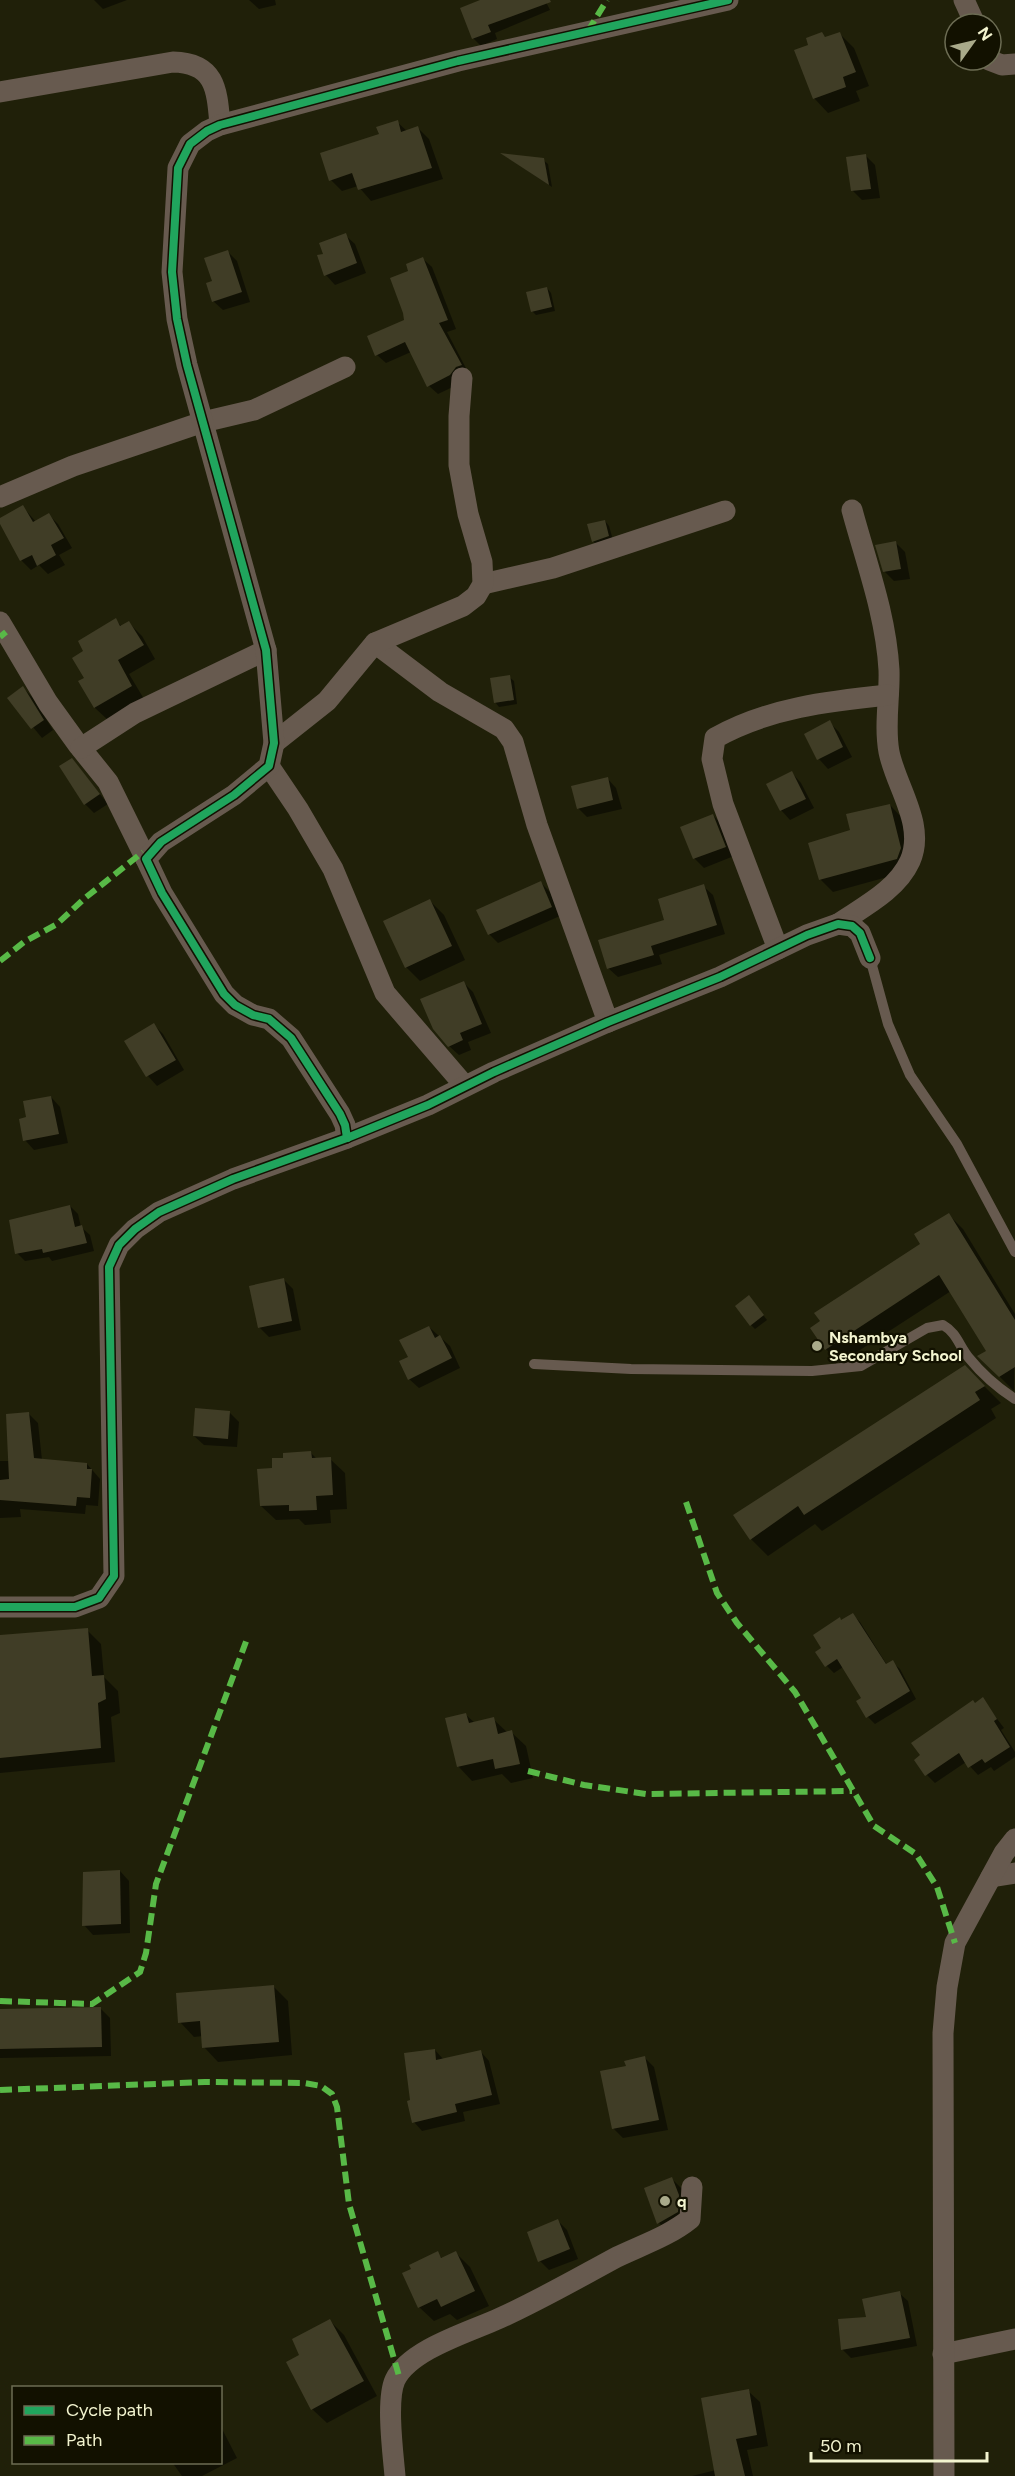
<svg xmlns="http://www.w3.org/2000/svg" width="1015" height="2476" font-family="Figtree,sans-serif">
<rect width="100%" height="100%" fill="#202009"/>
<g fill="#0007">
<path d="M 94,0 L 127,0 L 103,9 Z"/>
<path d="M 249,0 L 275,0 L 276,5 L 259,9 Z"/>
<path d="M 482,0 L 545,0 L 550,10 L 495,33 L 497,39 L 481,46 L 473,38 Z"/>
<path d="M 822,34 L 826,38 L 840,34 L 854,48 L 869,86 L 856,91 L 860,101 L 828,113 L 814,98 L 810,45 Z"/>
<path d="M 397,122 L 407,131 L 418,128 L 429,139 L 443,179 L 371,201 L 358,186 L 342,191 L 331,180 Z"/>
<path d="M 504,155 L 543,160 L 548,164 L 552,187 Z"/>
<path d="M 866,156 L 875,165 L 880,198 L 862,200 L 853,191 Z"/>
<path d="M 345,235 L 355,244 L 366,273 L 335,285 L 326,275 L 325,254 Z"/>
<path d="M 228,252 L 237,261 L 250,302 L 223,310 L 213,301 L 213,282 Z"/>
<path d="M 423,259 L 432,267 L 456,329 L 447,332 L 469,374 L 459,384 L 438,394 L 429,386 L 411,352 L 386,363 L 377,355 L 405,321 L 410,272 Z"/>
<path d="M 547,288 L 551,293 L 555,311 L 536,315 L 532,311 Z"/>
<path d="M 23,507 L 36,522 L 49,515 L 58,524 L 72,548 L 59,555 L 65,565 L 48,574 L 39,565 L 31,570 L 22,561 L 0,521 Z"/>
<path d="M 605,521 L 609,526 L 613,540 L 597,545 L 593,541 Z"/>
<path d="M 896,543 L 905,552 L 910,579 L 894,581 L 885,572 Z"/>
<path d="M 116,620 L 122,627 L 129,623 L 142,636 L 155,659 L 129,674 L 144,699 L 108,720 L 95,708 L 80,682 L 86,678 L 85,651 Z"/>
<path d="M 509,677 L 514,681 L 517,704 L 499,707 L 495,702 Z"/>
<path d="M 23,688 L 32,697 L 53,730 L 42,738 L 9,698 Z"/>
<path d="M 829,722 L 839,732 L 852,757 L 828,769 L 819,759 L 806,734 Z"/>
<path d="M 72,760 L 108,804 L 94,813 L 85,804 Z"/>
<path d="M 792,773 L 801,783 L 814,808 L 790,820 L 781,810 Z"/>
<path d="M 607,778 L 616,788 L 622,809 L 587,817 L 578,808 Z"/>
<path d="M 890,805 L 902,818 L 909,871 L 833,892 L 820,879 L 851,831 Z"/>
<path d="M 713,815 L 722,825 L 734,856 L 704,868 L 695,859 L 682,828 Z"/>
<path d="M 541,883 L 550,892 L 560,916 L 498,943 L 489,934 Z"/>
<path d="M 703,886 L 713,895 L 725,934 L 659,955 L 662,964 L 618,977 L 608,968 L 666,921 Z"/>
<path d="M 430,901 L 444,915 L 465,960 L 420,981 L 406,967 Z"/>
<path d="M 464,983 L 473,992 L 491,1033 L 468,1042 L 471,1050 L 459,1055 L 449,1046 Z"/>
<path d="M 154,1025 L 163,1034 L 184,1070 L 157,1086 L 148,1076 L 126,1041 Z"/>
<path d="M 51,1097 L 60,1107 L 68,1143 L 34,1150 L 25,1140 L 28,1118 Z"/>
<path d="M 70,1206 L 78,1214 L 81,1227 L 90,1235 L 94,1251 L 52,1261 L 49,1257 L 25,1261 L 17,1253 Z"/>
<path d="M 949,1215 L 963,1229 L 1015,1314 L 1014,1391 L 980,1357 L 988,1351 L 951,1291 L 840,1363 L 826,1349 Z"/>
<path d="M 284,1280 L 293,1289 L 301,1330 L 269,1337 L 259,1327 Z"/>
<path d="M 753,1302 L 767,1320 L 755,1329 L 751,1325 Z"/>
<path d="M 429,1327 L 450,1346 L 460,1368 L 419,1388 L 409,1379 L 410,1358 Z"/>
<path d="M 965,1367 L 1001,1403 L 991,1409 L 996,1418 L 822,1531 L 815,1524 L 768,1556 L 751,1539 Z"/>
<path d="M 229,1412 L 239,1422 L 237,1447 L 204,1445 L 194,1436 Z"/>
<path d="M 29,1414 L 38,1423 L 42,1460 L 87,1464 L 100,1479 L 98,1506 L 86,1505 L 85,1514 L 20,1509 L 21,1517 L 0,1518 L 0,1461 L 10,1461 Z"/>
<path d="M 311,1453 L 317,1459 L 330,1459 L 345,1473 L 347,1509 L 330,1510 L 331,1523 L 305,1525 L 299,1519 L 276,1520 L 261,1506 L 274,1470 L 285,1459 Z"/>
<path d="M 853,1615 L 860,1622 L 887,1665 L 892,1662 L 900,1669 L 916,1699 L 875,1724 L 868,1717 L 863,1698 L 843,1667 L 834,1673 L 827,1666 L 823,1648 L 842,1622 Z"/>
<path d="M 87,1630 L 101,1644 L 104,1677 L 118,1691 L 120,1713 L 111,1717 L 115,1762 L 0,1773 L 0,1637 Z"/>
<path d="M 982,1699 L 1004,1728 L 1001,1730 L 1015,1752 L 1015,1757 L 994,1771 L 991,1767 L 978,1775 L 966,1762 L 935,1783 L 927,1775 L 975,1704 Z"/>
<path d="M 466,1715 L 475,1723 L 493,1719 L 508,1733 L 511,1732 L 526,1746 L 533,1778 L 511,1783 L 502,1774 L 472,1781 L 458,1766 Z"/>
<path d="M 120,1871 L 129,1881 L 130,1933 L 93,1935 L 84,1925 Z"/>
<path d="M 273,1986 L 288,2001 L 292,2055 L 218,2062 L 204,2047 L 203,2036 L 194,2037 L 180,2022 Z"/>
<path d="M 101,2009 L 110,2018 L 111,2056 L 0,2058 L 0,2011 Z"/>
<path d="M 435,2050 L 443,2059 L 481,2052 L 489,2061 L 500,2104 L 463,2112 L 465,2121 L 422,2131 L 414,2122 Z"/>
<path d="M 645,2058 L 654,2067 L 668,2130 L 623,2138 L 614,2129 L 601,2072 L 627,2067 Z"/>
<path d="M 672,2179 L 681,2188 L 688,2206 L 668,2232 L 659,2223 L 646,2189 Z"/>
<path d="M 558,2221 L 567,2230 L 578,2259 L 549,2270 L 540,2261 Z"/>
<path d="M 437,2253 L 443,2259 L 456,2253 L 470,2267 L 489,2306 L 457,2320 L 450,2314 L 434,2321 L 419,2307 Z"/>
<path d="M 899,2293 L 908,2301 L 917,2346 L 851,2358 L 842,2349 L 868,2318 Z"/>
<path d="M 330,2321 L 344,2335 L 377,2396 L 327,2423 L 312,2409 L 301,2355 Z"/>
<path d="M 748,2391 L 760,2402 L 768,2446 L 747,2450 L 753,2476 L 692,2476 L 716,2470 Z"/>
<path d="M 220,2425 L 237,2458 L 202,2476 L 182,2476 L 172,2462 L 220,2462 Z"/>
</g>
<g fill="#403d26">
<path d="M 480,0 L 550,0 L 551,2 L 488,25 L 491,32 L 472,39 L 460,8 Z"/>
<path d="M 822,32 L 825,37 L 840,32 L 856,72 L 843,77 L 846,87 L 813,99 L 794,50 L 808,45 L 806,38 Z"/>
<path d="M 398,120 L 401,132 L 418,126 L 432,168 L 358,190 L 352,173 L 329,181 L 320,153 L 379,134 L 376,127 Z"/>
<path d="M 500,153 L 544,158 L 549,185 Z"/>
<path d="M 866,154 L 871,189 L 851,191 L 846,157 Z"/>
<path d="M 346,233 L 357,263 L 324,276 L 317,255 L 323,254 L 319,243 Z"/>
<path d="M 228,250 L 242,292 L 212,302 L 206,283 L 212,281 L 204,258 Z"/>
<path d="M 423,257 L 448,320 L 439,323 L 462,365 L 456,367 L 450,375 L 427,387 L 405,342 L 375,356 L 367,336 L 404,320 L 403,313 L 390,278 L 408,271 L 406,264 Z"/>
<path d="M 547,287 L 552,307 L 531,312 L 526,292 Z"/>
<path d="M 23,505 L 33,522 L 49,513 L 64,538 L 51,545 L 56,555 L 37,566 L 32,555 L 20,561 L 0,524 L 0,518 Z"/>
<path d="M 605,520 L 609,536 L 592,542 L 587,524 Z"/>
<path d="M 896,541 L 901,569 L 883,572 L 875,545 Z"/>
<path d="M 116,618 L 120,626 L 129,621 L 144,645 L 118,660 L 132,686 L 94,708 L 78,681 L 84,678 L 72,658 L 83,651 L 78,641 Z"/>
<path d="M 510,675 L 514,700 L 494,703 L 490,678 Z"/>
<path d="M 23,686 L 44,720 L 31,729 L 7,698 Z"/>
<path d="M 830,720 L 843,747 L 817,760 L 804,734 Z"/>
<path d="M 72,758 L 100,794 L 84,805 L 59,766 Z"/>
<path d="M 792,771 L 806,799 L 780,811 L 766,784 Z"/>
<path d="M 608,777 L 613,800 L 577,809 L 571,786 Z"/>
<path d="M 890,804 L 901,848 L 897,859 L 819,880 L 808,843 L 850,830 L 846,814 Z"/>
<path d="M 713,814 L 726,847 L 693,859 L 680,827 Z"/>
<path d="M 541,881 L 552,907 L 488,935 L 476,910 Z"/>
<path d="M 704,884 L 717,925 L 651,946 L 654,955 L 607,969 L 598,940 L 664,920 L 658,899 Z"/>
<path d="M 430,899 L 452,946 L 405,968 L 383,921 Z"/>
<path d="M 464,981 L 482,1024 L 460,1033 L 463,1040 L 448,1047 L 433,1029 L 420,999 Z"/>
<path d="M 154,1023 L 176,1060 L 146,1077 L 124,1041 Z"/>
<path d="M 51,1096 L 59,1134 L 23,1141 L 19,1119 L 26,1117 L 23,1101 Z"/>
<path d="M 70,1205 L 75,1227 L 82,1225 L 87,1243 L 43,1253 L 42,1249 L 15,1254 L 9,1220 Z"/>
<path d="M 949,1213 L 1015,1320 L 1015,1367 L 999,1377 L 977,1356 L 986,1351 L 939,1275 L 825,1350 L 810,1328 L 820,1321 L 814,1313 L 920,1244 L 914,1234 Z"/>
<path d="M 284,1278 L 292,1321 L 258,1328 L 249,1286 Z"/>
<path d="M 749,1295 L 764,1315 L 750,1326 L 735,1306 Z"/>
<path d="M 429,1326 L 435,1338 L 440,1335 L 452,1358 L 408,1380 L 399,1361 L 408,1357 L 399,1340 Z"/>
<path d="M 965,1365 L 985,1386 L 975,1392 L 980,1400 L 804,1515 L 798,1506 L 750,1540 L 733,1515 Z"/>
<path d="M 195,1408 L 230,1411 L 228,1439 L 193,1436 Z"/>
<path d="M 29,1412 L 34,1458 L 87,1463 L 87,1469 L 92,1469 L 90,1498 L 77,1497 L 76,1506 L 0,1500 L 0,1480 L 9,1479 L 6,1414 Z"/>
<path d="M 311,1451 L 312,1458 L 331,1457 L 333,1495 L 316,1496 L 317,1510 L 289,1511 L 289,1505 L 260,1506 L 257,1469 L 272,1468 L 272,1458 L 283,1458 L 283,1453 Z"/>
<path d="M 853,1613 L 886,1664 L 893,1660 L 910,1691 L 866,1718 L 856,1701 L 861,1698 L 837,1659 L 825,1667 L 815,1652 L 821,1648 L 813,1635 L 840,1617 L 841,1620 Z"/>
<path d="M 88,1628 L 92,1676 L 104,1675 L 106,1699 L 98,1703 L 101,1748 L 0,1758 L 0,1635 Z"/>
<path d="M 983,1697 L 997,1719 L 994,1721 L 1010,1747 L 985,1763 L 982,1759 L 968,1768 L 959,1753 L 925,1776 L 914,1760 L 920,1755 L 911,1743 L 973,1700 L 975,1703 Z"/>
<path d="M 466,1713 L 469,1723 L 494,1717 L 498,1734 L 512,1730 L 520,1764 L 495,1769 L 493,1759 L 457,1767 L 445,1718 Z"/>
<path d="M 120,1870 L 121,1924 L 82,1926 L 83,1872 Z"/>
<path d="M 274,1985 L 279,2042 L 202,2048 L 200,2021 L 178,2023 L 176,1993 Z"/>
<path d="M 101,2007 L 102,2047 L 0,2049 L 0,2009 Z"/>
<path d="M 435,2049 L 436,2060 L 481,2050 L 492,2095 L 455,2104 L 457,2112 L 412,2123 L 407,2101 L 410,2100 L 404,2053 Z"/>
<path d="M 645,2056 L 659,2120 L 612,2129 L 600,2071 L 626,2066 L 624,2061 Z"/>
<path d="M 672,2177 L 679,2195 L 678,2212 L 657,2224 L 644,2188 Z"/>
<path d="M 558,2219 L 570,2249 L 538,2262 L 527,2232 Z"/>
<path d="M 438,2251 L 441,2258 L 456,2251 L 475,2291 L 441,2307 L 437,2299 L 418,2308 L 402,2273 L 411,2269 L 409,2265 Z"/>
<path d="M 900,2291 L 910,2338 L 841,2350 L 838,2319 L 866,2317 L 862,2299 Z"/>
<path d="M 330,2319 L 364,2381 L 311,2410 L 286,2362 L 299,2355 L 292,2339 Z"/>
<path d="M 749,2389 L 757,2435 L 736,2439 L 745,2476 L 715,2476 L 701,2398 Z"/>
</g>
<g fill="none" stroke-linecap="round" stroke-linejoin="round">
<g stroke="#675a4f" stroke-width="10">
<path d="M 870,958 L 888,1024 L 910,1075 L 957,1144 L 1015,1252"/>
<path d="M 534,1364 L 631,1369 L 812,1371 L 861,1366 L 927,1328 L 943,1325 C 957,1333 959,1346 969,1358 C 982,1374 998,1388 1015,1399"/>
</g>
<g stroke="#675a4f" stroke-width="21">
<path d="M 964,0 L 975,24"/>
<path d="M 989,60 L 1002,65 L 1015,64"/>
<path d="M 0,92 L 173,62 C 216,63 217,90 220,125"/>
<path d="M 0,497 L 73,466 L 203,422 L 254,410 L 345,367"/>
<path d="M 483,584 L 553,568 L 725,511"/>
<path d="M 0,622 L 48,703 L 79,746 L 108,782 L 146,859"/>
<path d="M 375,643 L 440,692 L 504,729 L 513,742 L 537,825 L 608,1022"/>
<path d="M 274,743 L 327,701 L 375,643 L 463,606 L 476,596 L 483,584 L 482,562 L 468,514 L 459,465 L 459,416 L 462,378"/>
<path d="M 81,748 L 135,713 L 266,650"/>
<path d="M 269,766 L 298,809 L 333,869 L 385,993 L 465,1086"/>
<path d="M 838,924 C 863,907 897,890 910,861 C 926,825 896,787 889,752 C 884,725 890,697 889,670 C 886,615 866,562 852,510"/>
<path d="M 778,949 L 723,804 L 712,759 L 715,738 C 768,708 829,701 888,695"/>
<path d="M 347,1138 L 345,1125 L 340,1114 L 291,1038 L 269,1019 L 253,1015 L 235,1005 L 224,994 L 162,893 L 146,859 L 161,842 L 234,795 L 269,766 L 274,743 L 266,650 L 187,365 L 177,319 L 172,272 L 178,168 L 190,144 L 207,131 L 220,125 L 458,61 L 728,0"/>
<path d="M 0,1607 L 75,1607 L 99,1598 L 114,1576 L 109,1267 L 119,1245 L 135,1229 L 159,1212 L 233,1179 L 347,1138 L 428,1105 L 494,1072 L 608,1022 L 720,977 L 807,935 L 838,924 L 852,926 L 860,933 L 870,958"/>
<path d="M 991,1877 L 1015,1873"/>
<path d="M 943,2354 L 1015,2339"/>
<path d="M 395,2476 C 393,2453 386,2400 395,2380 C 410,2349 470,2332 500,2318 C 540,2300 578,2278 617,2257 C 642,2245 669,2236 690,2219 L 692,2187"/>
<path d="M 944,2476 L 943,2033 L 947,1987 L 955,1943 L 1004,1853 L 1015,1839"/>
</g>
<g stroke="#58b947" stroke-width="6" stroke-dasharray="12 6" stroke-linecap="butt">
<path d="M 588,31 L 607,0"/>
<path d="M 0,637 L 6,632"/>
<path d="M 0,961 L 24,942 L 57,924 L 85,898 L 143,852"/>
<path d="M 686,1502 L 717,1593 L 737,1623 L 795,1692 L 874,1826 L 916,1854 L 937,1887 L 955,1943"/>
<path d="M 528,1771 L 584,1785 L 646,1794 L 852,1791"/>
<path d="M 0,2001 L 92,2004 L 140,1972 L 146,1953 L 156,1884 L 247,1639"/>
<path d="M 0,2090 L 205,2082 L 304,2083 L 321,2086 L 332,2094 L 337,2107 L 349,2204 L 399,2376"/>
</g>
<defs>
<g id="cycleway">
<path d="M 347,1138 L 345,1125 L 340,1114 L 291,1038 L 269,1019 L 253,1015 L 235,1005 L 224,994 L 162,893 L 146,859 L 161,842 L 234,795 L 269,766 L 274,743 L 266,650 L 187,365 L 177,319 L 172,272 L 178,168 L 190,144 L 207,131 L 220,125 L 458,61 L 728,0"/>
<path d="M 0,1607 L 75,1607 L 99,1598 L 114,1576 L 109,1267 L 119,1245 L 135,1229 L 159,1212 L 233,1179 L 347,1138 L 428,1105 L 494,1072 L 608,1022 L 720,977 L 807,935 L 838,924 L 852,926 L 860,933 L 870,958"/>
</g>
</defs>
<use href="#cycleway" stroke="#121100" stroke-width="11"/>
<use href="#cycleway" stroke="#20a55d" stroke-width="8"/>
</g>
<g fill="#a9aa8a" stroke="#121100" stroke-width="2">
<circle cx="817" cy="1346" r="6"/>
<circle cx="665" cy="2201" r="6"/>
</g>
<g text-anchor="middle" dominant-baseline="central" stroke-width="4.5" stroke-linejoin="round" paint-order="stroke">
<g font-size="16" font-weight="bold" fill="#f3f4cf" stroke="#121100" text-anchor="start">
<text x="829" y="1337">Nshambya<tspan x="829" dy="18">Secondary School</tspan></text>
<text x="677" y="2201">q</text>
</g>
</g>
<rect x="12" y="2386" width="210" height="78" fill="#121100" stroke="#6c6c53" stroke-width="1.5"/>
<rect x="24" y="2406" width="30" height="9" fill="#20a55d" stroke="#6c6c53" stroke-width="1.5"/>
<text x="66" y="2416" font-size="18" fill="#f3f4cf">Cycle path</text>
<rect x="24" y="2436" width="30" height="9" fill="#58b947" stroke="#6c6c53" stroke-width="1.5"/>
<text x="66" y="2446" font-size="18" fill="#f3f4cf">Path</text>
<g transform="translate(973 42) rotate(56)"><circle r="28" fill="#121100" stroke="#6c6c53" stroke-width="1.5"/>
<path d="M0-4.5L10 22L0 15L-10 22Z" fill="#a9aa8a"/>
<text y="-9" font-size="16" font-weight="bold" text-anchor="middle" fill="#f3f4cf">N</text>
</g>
<path d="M811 2452v9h176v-9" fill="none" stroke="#f3f4cf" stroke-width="3"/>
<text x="820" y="2452" font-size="18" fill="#f3f4cf" stroke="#121100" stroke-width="4.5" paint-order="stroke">50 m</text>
</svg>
